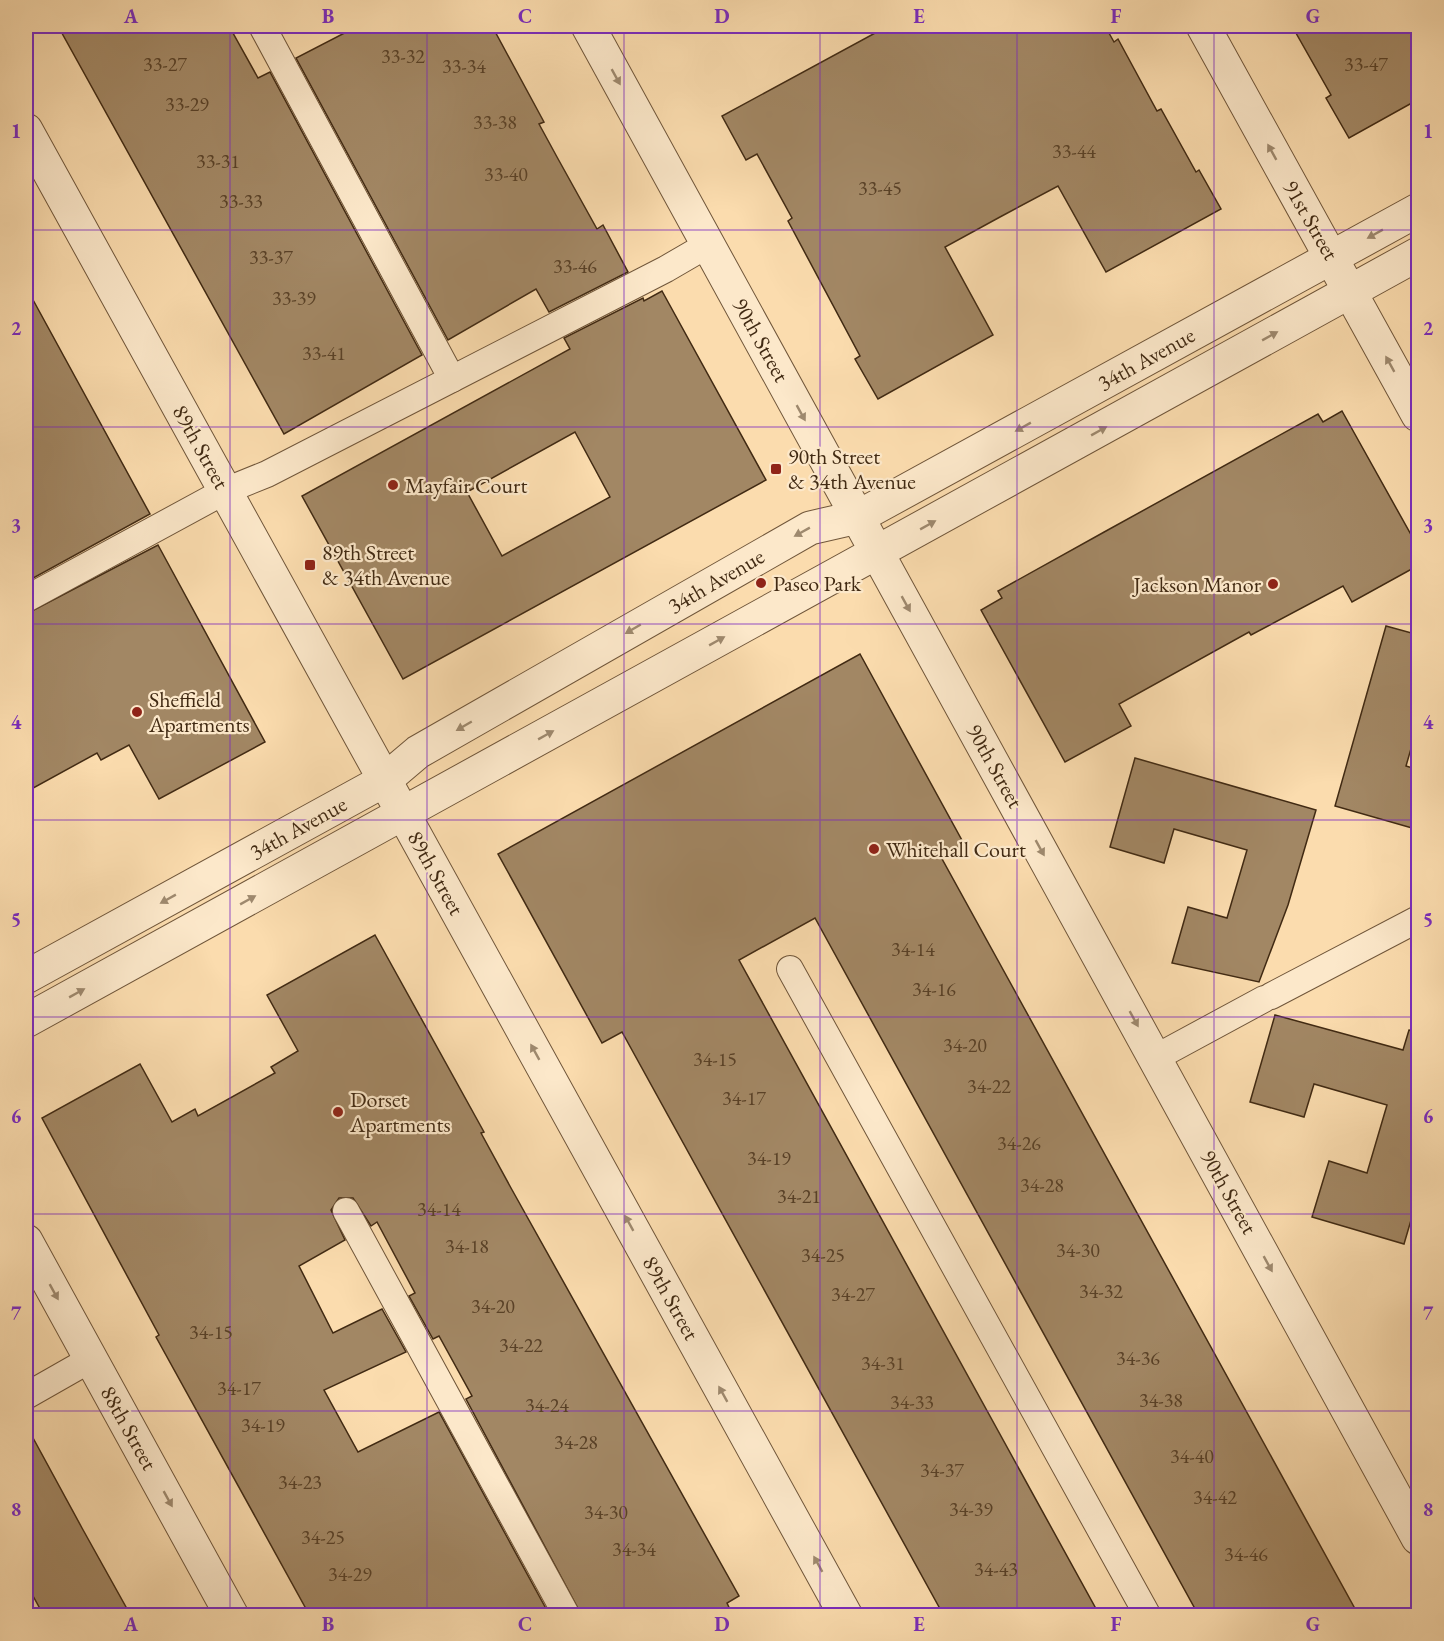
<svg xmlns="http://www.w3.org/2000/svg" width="1444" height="1641" font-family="'EB Garamond',serif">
<rect width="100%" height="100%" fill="#fbdcae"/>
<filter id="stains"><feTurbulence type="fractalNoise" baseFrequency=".00333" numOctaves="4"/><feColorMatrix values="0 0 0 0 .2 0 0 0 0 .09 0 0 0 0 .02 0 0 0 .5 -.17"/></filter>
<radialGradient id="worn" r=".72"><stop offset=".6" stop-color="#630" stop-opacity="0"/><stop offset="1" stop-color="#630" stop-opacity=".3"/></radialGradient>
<g fill="#a28764" stroke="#412a13" stroke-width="1.5" fill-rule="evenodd">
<path d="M 58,26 L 229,26 L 258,78 L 270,72 L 422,355 L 284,434 Z"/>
<path d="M 358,26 L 492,26 L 544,122 L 539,124 L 557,157 L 597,229 L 603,225 L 628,272 L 549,312 L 536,289 L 448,340 L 296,58 Z"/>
<path d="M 888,26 L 1105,26 L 1114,42 L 1118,39 L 1157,111 L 1161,109 L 1196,172 L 1199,170 L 1221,209 L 1106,272 L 1058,186 L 1000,217 L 945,247 L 993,335 L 878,399 L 855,359 L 860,356 L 788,221 L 792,218 L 757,154 L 746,160 L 722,116 Z"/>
<path d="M 1292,26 L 1419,26 L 1419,99 L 1349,138 L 1326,98 L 1331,95 Z"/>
<path d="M 26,287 L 150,514 L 26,582 Z"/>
<path d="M 662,291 L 766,480 L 403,679 L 302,496 L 570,349 L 564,338 L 643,298 L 644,301 ZM 575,432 L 610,497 L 502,556 L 467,492 Z"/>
<path d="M 1342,411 L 1419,549 L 1419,565 L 1352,602 L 1343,586 L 1251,635 L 1249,632 L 1119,704 L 1131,726 L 1065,762 L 981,610 L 1002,598 L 998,591 L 1106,531 L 1318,414 L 1323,422 Z"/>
<path d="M 158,545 L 265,742 L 159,799 L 129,745 L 101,760 L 97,753 L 26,792 L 26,614 Z"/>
<path d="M 1386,626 L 1419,635 L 1419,721 L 1406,766 L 1419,770 L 1419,830 L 1335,806 Z"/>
<path d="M 860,654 L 964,844 L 941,857 L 1359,1616 L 1199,1616 L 815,918 L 739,960 L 1100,1616 L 944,1616 L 622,1032 L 602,1043 L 498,854 Z"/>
<path d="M 1135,758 L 1316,810 L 1288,905 L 1259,982 L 1172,963 L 1188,907 L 1227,918 L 1247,850 L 1174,829 L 1164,863 L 1110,847 Z"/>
<path d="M 375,935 L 484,1132 L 481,1133 L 511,1188 L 739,1596 L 727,1603 L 733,1616 L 582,1616 L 466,1399 L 472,1396 L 439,1336 L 433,1339 L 409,1296 L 415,1293 L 377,1222 L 371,1226 L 353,1198 L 339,1198 L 331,1210 L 345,1240 L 299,1266 L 333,1333 L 382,1309 L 406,1352 L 324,1390 L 358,1452 L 439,1412 L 550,1616 L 310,1616 L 156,1337 L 159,1335 L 42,1118 L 140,1064 L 172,1122 L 195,1109 L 198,1116 L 275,1073 L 271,1067 L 298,1051 L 267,995 Z"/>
<path d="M 1275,1015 L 1403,1050 L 1409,1030 L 1419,1031 L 1419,1193 L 1404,1244 L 1312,1217 L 1329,1161 L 1367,1173 L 1387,1105 L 1314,1084 L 1304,1117 L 1250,1102 Z"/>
<path d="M 26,1425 L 82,1528 L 131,1616 L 44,1616 L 26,1583 Z"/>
</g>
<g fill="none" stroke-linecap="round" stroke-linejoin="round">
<defs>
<g id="service">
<path d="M 262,26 L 452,379"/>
<path d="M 26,599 L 225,491 L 267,474 L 666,269 L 709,244"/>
<path d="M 790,969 L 1148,1616"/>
<path d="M 1271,996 L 1418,919"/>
<path d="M 1155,1058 L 1264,999"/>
<path d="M 346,1211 L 567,1616"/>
<path d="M 26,1396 L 91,1359"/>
</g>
<path id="pedestrian" d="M 385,780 L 418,752 L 810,528 L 858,517"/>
<g id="minor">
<path d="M 588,26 L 1418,1538"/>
<path d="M 1203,26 L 1418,415"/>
<path d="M 26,130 L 846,1616"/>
<path d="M 858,517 L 1418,210"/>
<path d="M 26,977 L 385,780"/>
<path d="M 26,1021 L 1418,254"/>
<path d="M 26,1241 L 232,1616"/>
</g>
</defs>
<use href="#service" stroke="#70563a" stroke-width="28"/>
<use href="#pedestrian" stroke="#70563a" stroke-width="35"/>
<use href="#minor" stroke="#70563a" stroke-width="35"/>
<use href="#service" stroke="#fce8ca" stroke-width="26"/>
<use href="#pedestrian" stroke="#fce8ca" stroke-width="33"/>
<use href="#minor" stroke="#fce8ca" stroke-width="33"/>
</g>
<defs><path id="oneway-solid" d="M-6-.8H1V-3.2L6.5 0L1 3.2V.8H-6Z" transform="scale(1.5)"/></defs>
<g fill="#9e896e">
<use href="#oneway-solid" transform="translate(616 77) rotate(61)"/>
<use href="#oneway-solid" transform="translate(1272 152) rotate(-119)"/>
<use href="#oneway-solid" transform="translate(1375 234) rotate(151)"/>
<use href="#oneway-solid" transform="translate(1270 336) rotate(-29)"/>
<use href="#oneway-solid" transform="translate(1390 364) rotate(-119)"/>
<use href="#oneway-solid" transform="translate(801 413) rotate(61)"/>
<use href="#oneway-solid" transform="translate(1023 427) rotate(151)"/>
<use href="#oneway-solid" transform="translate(1099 431) rotate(-29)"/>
<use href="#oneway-solid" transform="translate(928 525) rotate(-29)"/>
<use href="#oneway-solid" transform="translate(802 532) rotate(151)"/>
<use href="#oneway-solid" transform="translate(906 604) rotate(61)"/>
<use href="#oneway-solid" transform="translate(633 629) rotate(150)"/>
<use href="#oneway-solid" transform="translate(717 641) rotate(-29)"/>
<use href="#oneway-solid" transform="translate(464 726) rotate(150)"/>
<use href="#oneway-solid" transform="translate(546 735) rotate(-29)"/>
<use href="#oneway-solid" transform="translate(1040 848) rotate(61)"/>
<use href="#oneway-solid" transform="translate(168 899) rotate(151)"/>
<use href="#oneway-solid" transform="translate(248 900) rotate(-29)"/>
<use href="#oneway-solid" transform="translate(77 993) rotate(-29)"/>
<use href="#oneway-solid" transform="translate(1134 1019) rotate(61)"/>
<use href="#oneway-solid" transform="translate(535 1052) rotate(-119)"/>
<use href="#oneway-solid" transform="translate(629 1223) rotate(-119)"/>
<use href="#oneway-solid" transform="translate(1268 1264) rotate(61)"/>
<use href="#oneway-solid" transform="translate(54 1292) rotate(61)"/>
<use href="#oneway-solid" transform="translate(723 1394) rotate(-119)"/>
<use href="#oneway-solid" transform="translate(168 1499) rotate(61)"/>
<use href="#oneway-solid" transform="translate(818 1564) rotate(-119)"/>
</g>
<path fill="none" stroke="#7b2cbf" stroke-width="1.5" stroke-opacity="0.55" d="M 230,26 L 230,1616M 427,26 L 427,1616M 624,26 L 624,1616M 820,26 L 820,1616M 1017,26 L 1017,1616M 1214,26 L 1214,1616M 26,230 L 1418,230M 26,427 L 1418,427M 26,624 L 1418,624M 26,820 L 1418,820M 26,1017 L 1418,1017M 26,1214 L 1418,1214M 26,1411 L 1418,1411"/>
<g fill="#8f2418" stroke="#fce8ca" stroke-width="2">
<rect x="770" y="463" width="12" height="12" rx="3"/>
<circle cx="393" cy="485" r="6"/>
<rect x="304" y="559" width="12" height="12" rx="3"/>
<circle cx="761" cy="583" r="6"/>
<circle cx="1273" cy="584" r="6"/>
<circle cx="137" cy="712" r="6"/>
<circle cx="874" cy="849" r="6"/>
<circle cx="338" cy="1112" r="6"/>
</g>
<g text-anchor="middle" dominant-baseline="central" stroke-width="4.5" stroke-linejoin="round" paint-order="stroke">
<g font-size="20" fill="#594127">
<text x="403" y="56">33-32</text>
<text x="165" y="64">33-27</text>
<text x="1366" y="64">33-47</text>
<text x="464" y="66">33-34</text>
<text x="187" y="104">33-29</text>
<text x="495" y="122">33-38</text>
<text x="1074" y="151">33-44</text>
<text x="218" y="161">33-31</text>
<text x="506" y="174">33-40</text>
<text x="880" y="188">33-45</text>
<text x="241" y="201">33-33</text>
<text x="271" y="257">33-37</text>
<text x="575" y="266">33-46</text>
<text x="294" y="298">33-39</text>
<text x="324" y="353">33-41</text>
<text x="913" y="949">34-14</text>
<text x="934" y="989">34-16</text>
<text x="965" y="1045">34-20</text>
<text x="715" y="1059">34-15</text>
<text x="989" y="1086">34-22</text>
<text x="744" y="1098">34-17</text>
<text x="1019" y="1143">34-26</text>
<text x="769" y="1158">34-19</text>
<text x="1042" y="1185">34-28</text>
<text x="799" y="1196">34-21</text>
<text x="439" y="1209">34-14</text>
<text x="467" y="1246">34-18</text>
<text x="1078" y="1250">34-30</text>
<text x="823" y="1255">34-25</text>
<text x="1101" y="1291">34-32</text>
<text x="853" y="1294">34-27</text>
<text x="493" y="1306">34-20</text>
<text x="211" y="1332">34-15</text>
<text x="521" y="1345">34-22</text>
<text x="1138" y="1358">34-36</text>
<text x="883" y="1363">34-31</text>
<text x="239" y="1388">34-17</text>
<text x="1161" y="1400">34-38</text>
<text x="912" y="1402">34-33</text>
<text x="547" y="1405">34-24</text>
<text x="263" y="1425">34-19</text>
<text x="576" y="1442">34-28</text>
<text x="1192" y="1456">34-40</text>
<text x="942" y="1470">34-37</text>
<text x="300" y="1482">34-23</text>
<text x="1215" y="1497">34-42</text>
<text x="971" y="1509">34-39</text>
<text x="606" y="1512">34-30</text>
<text x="323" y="1537">34-25</text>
<text x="634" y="1549">34-34</text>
<text x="1246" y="1554">34-46</text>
<text x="996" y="1569">34-43</text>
<text x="350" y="1574">34-29</text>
</g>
<g font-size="22" fill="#412a13" stroke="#fce8ca">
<text transform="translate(1311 220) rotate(60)">91st Street</text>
<text transform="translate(761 340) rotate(61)">90th Street</text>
<text transform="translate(1146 359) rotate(-29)">34th Avenue</text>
<text transform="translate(201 447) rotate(61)">89th Street</text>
<text transform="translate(716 581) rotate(-30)">34th Avenue</text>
<text transform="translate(995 766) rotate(61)">90th Street</text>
<text transform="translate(298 828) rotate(-29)">34th Avenue</text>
<text transform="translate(436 873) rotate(61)">89th Street</text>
<text transform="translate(1229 1192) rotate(61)">90th Street</text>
<text transform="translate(671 1298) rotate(61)">89th Street</text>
<text transform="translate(129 1428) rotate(61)">88th Street</text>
</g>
<g font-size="22" fill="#412a13" stroke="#fce8ca" text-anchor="start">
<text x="788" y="456">90th Street<tspan x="788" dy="25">&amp; 34th Avenue</tspan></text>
<text x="405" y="485">Mayfair Court</text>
<text x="322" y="552">89th Street<tspan x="322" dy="25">&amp; 34th Avenue</tspan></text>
<text x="773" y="583">Paseo Park</text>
<text x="1261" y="584" text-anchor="end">Jackson Manor</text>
<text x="149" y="699">Sheffield<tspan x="149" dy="25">Apartments</tspan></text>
<text x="886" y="849">Whitehall Court</text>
<text x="350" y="1099">Dorset<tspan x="350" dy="25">Apartments</tspan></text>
</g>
</g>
<rect width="1444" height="1641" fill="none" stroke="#fbdcae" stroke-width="66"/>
<rect x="33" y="33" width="1378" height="1575" fill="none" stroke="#7b2cbf" stroke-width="2"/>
<g font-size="20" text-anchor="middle" font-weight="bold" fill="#7b2cbf">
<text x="131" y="23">A</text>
<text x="328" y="23">B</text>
<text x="525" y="23">C</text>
<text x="722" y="23">D</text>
<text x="919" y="23">E</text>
<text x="1116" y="23">F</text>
<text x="1313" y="23">G</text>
<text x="16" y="138">1</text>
<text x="1428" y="138">1</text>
<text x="16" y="335">2</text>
<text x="1428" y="335">2</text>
<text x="16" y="532">3</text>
<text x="1428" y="532">3</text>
<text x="16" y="729">4</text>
<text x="1428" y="729">4</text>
<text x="16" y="926">5</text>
<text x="1428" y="926">5</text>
<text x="16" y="1123">6</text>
<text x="1428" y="1123">6</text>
<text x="16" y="1320">7</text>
<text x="1428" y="1320">7</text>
<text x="16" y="1516">8</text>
<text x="1428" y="1516">8</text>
<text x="131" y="1631">A</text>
<text x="328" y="1631">B</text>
<text x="525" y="1631">C</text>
<text x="722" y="1631">D</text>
<text x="919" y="1631">E</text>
<text x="1116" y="1631">F</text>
<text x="1313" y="1631">G</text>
</g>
<rect width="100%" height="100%" filter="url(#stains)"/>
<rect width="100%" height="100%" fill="url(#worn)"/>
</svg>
